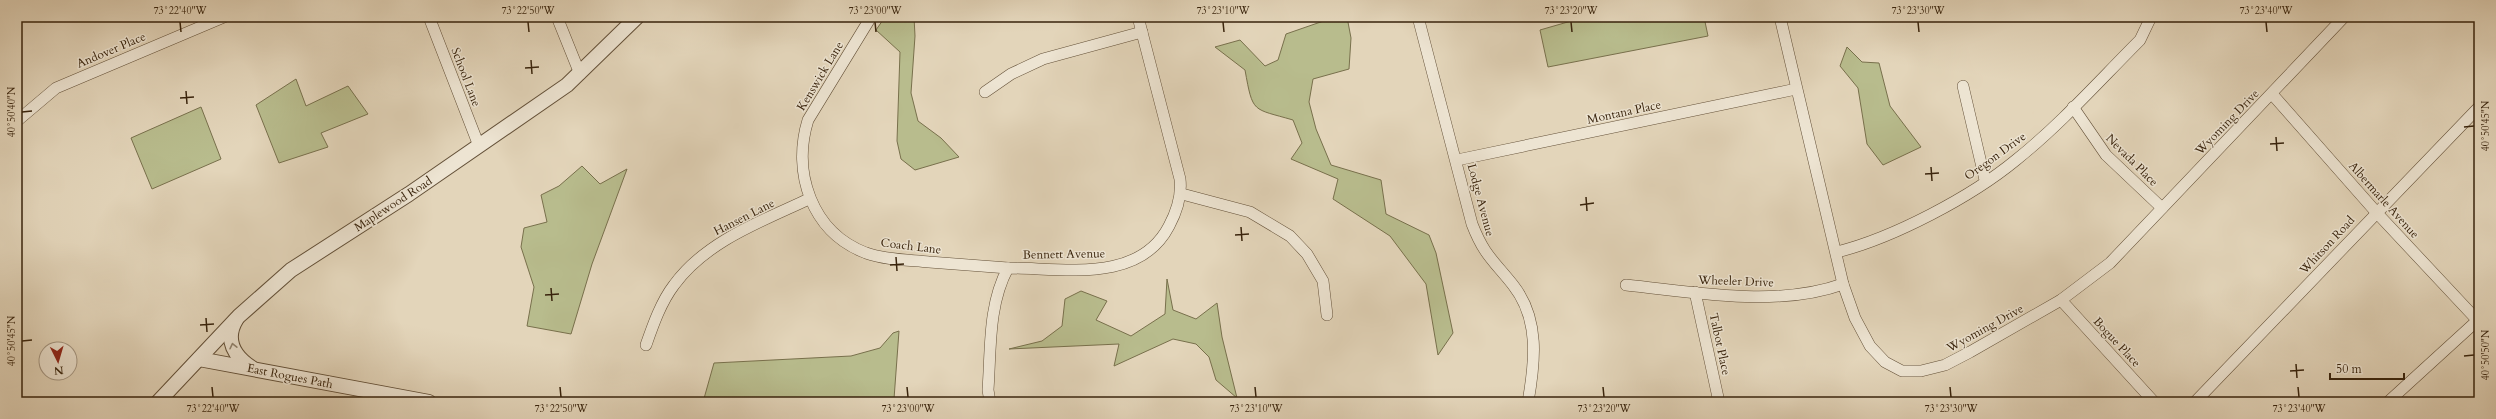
<svg xmlns="http://www.w3.org/2000/svg" width="2496" height="419" font-family="Cardo,serif">
<rect width="100%" height="100%" fill="#e3d5ba"/>
<filter id="stains"><feTurbulence type="fractalNoise" baseFrequency=".005" numOctaves="4"/><feColorMatrix values="0 0 0 0 .2 0 0 0 0 .09 0 0 0 0 .02 0 0 0 .5 -.17"/></filter>
<radialGradient id="worn" r=".72"><stop offset=".6" stop-color="#630" stop-opacity="0"/><stop offset="1" stop-color="#630" stop-opacity=".3"/></radialGradient>
<g fill="#b8bc8d" stroke="#78704c">
<path d="M 885,17 L 914,17 L 915,36 L 911,93 L 918,121 L 941,138 L 959,157 L 915,170 L 901,159 L 897,141 L 900,52 L 876,30 Z"/>
<path d="M 1335,17 L 1347,17 L 1351,38 L 1349,69 L 1313,79 L 1309,102 L 1316,129 L 1331,165 L 1381,180 L 1386,214 L 1429,235 L 1436,253 L 1453,333 L 1438,355 L 1426,284 L 1390,236 L 1333,199 L 1338,179 L 1291,159 L 1302,143 L 1293,120 C 1252,108 1253,114 1245,70 L 1215,47 L 1240,40 L 1265,66 L 1278,60 L 1286,34 Z"/>
<path d="M 1585,17 L 1704,17 L 1708,36 L 1548,67 L 1540,30 Z"/>
<path d="M 1847,47 L 1862,62 L 1879,63 L 1890,106 L 1921,147 L 1883,165 L 1867,144 L 1858,88 L 1840,66 Z"/>
<path d="M 296,79 L 306,106 L 348,86 L 368,114 L 321,133 L 328,147 L 279,163 L 256,105 Z"/>
<path d="M 201,107 L 221,159 L 152,189 L 131,138 Z"/>
<path d="M 582,166 L 600,184 L 627,169 L 592,264 L 571,334 L 527,326 L 534,287 L 521,247 L 524,228 L 547,222 L 541,195 L 559,186 Z"/>
<path d="M 1167,279 L 1173,310 L 1196,319 L 1217,303 L 1222,337 L 1237,398 L 1216,380 L 1209,357 L 1196,344 L 1173,339 L 1114,366 L 1119,344 L 1009,349 L 1042,341 L 1062,326 L 1065,299 L 1081,291 L 1107,301 L 1096,320 L 1131,336 L 1165,314 Z"/>
<path d="M 899,331 L 894,399 L 891,402 L 857,402 L 842,398 L 841,402 L 703,402 L 714,363 L 851,356 L 880,348 L 893,333 Z"/>
</g>
<g fill="none" stroke-linecap="round" stroke-linejoin="round">
<defs>
<g id="minor">
<path d="M 429,17 L 479,146"/>
<path d="M 557,17 L 580,74"/>
<path d="M 871,17 L 808,120 C 792,172 811,232 866,253 C 886,260 909,260 929,262 C 956,264 982,266 1008,268"/>
<path d="M 1418,17 L 1472,224 C 1484,255 1493,260 1513,285 C 1540,319 1535,362 1528,402"/>
<path d="M 1780,17 L 1843,284 L 1855,318 L 1870,346 L 1885,362 L 1902,371 L 1921,371 L 1945,365 L 1970,352 L 2061,300 L 2110,263 L 2344,17"/>
<path d="M 1963,86 L 1985,180"/>
<path d="M 985,92 L 1011,74 L 1043,59 L 1142,32"/>
<path d="M 2272,94 L 2376,212 L 2479,322"/>
<path d="M 2073,107 L 2106,155 L 2162,208"/>
<path d="M 17,121 L 56,88 L 224,17"/>
<path d="M 1457,160 L 1796,89"/>
<path d="M 1182,194 L 1250,212 L 1290,236 L 1307,254 L 1323,281 L 1327,315"/>
<path d="M 1837,252 C 1893,238 1971,197 2016,160 C 2061,124 2100,80 2140,40 L 2151,17"/>
<path d="M 1626,285 C 1695,292 1777,308 1843,284"/>
<path d="M 1695,292 L 1719,402"/>
<path d="M 2061,300 L 2154,402"/>
<path d="M 646,345 C 653,325 661,302 674,285 C 706,241 762,221 809,199"/>
<path d="M 990,402 L 988,390 C 991,349 988,305 1008,268 C 1063,268 1139,284 1169,226 C 1177,211 1182,196 1180,179 L 1138,17"/>
<path d="M 2195,402 L 2479,107"/>
<path d="M 2388,402 L 2479,319"/>
</g>
<g id="tertiary">
<path d="M 236,320 C 224,340 235,357 252,368"/>
<path d="M 199,359 L 429,402"/>
<path d="M 158,402 L 239,316 L 291,270 L 409,194 L 567,85 L 637,17"/>
</g>
</defs>
<use href="#minor" stroke="#635038" stroke-width="12"/>
<use href="#tertiary" stroke="#635038" stroke-width="16"/>
<use href="#minor" stroke="#ede4d2" stroke-width="11"/>
<use href="#tertiary" stroke="#ede4d2" stroke-width="14"/>
</g>
<defs><path id="oneway-chevron" d="M-2-3.5L2.5 0L-2 3.5" fill="none" stroke-width="1.6" stroke-linecap="round" stroke-linejoin="round"/></defs>
<use stroke="#92846f" href="#oneway-chevron" transform="translate(233 346) rotate(-103)"/>
<path fill="none" stroke="#38230c" stroke-width="1.5" d="M 180,22 L 181,32M 528,22 L 529,32M 875,22 L 876,32M 1223,22 L 1224,32M 1571,22 L 1572,32M 1918,22 L 1919,32M 2266,22 L 2267,32M 531,60 L 532,74M 525,68 L 539,67M 186,91 L 187,104M 180,98 L 194,97M 22,112 L 32,111M 2464,127 L 2474,126M 2276,137 L 2277,151M 2270,144 L 2284,143M 1931,167 L 1932,181M 1925,174 L 1939,173M 1586,197 L 1587,211M 1580,205 L 1594,203M 1241,227 L 1242,241M 1235,235 L 1249,234M 896,257 L 897,271M 890,265 L 904,264M 551,288 L 552,301M 545,295 L 559,294M 206,318 L 207,332M 200,325 L 214,324M 22,341 L 32,340M 2464,356 L 2474,355M 2296,364 L 2297,378M 2290,371 L 2304,370M 212,387 L 213,397M 560,387 L 561,397M 907,387 L 908,397M 1255,387 L 1256,397M 1603,387 L 1604,397M 1950,387 L 1951,397M 2298,387 L 2299,397"/>
<g text-anchor="middle" dominant-baseline="central" stroke-width="3" stroke-linejoin="round" paint-order="stroke">
<g font-size="12" fill="#38230c" stroke="#ede4d2">
<text transform="translate(111 50) rotate(-23)">Andover Place</text>
<text transform="translate(820 76) rotate(-59)">Kenswick Lane</text>
<text transform="translate(466 77) rotate(69)">School Lane</text>
<text transform="translate(1624 112) rotate(-12)">Montana Place</text>
<text transform="translate(2227 122) rotate(-46)">Wyoming Drive</text>
<text transform="translate(1995 156) rotate(-36)">Oregon Drive</text>
<text transform="translate(2132 160) rotate(45)">Nevada Place</text>
<text transform="translate(1481 200) rotate(75)">Lodge Avenue</text>
<text transform="translate(2384 200) rotate(48)">Albermarle Avenue</text>
<text transform="translate(393 204) rotate(-33)">Maplewood Road</text>
<text transform="translate(744 217) rotate(-27)">Hansen Lane</text>
<text transform="translate(2327 245) rotate(-47)">Whitson Road</text>
<text transform="translate(911 246) rotate(7)">Coach Lane</text>
<text transform="translate(1064 254) rotate(-1)">Bennett Avenue</text>
<text transform="translate(1736 281) rotate(2)">Wheeler Drive</text>
<text transform="translate(1985 328) rotate(-29)">Wyoming Drive</text>
<text transform="translate(2117 342) rotate(47)">Bogue Place</text>
<text transform="translate(1720 344) rotate(78)">Talbot Place</text>
<text transform="translate(290 376) rotate(11)">East Rogues Path</text>
</g>
</g>
<rect width="2496" height="419" fill="none" stroke="#e3d5ba" stroke-width="44"/>
<g transform="translate(58 361) rotate(175)"><circle r="19" fill="#ede4d2" stroke="#a59783"/>
<path d="M0-3L7 15L0 10L-7 15Z" fill="#8f2418"/>
<text y="-6" font-size="11" font-weight="bold" text-anchor="middle" fill="#38230c">N</text>
</g>
<path d="M2330 373v6h74v-6" fill="none" stroke="#38230c" stroke-width="2"/>
<text x="2336" y="373" font-size="12" fill="#38230c" stroke="#ede4d2" stroke-width="3" paint-order="stroke">50 m</text>
<rect x="22" y="22" width="2452" height="375" fill="none" stroke="#38230c" stroke-width="1.5"/>
<g font-size="10" text-anchor="middle" fill="#38230c">
<text x="180" y="14">73°22'40"W</text>
<text x="528" y="14">73°22'50"W</text>
<text x="875" y="14">73°23'00"W</text>
<text x="1223" y="14">73°23'10"W</text>
<text x="1571" y="14">73°23'20"W</text>
<text x="1918" y="14">73°23'30"W</text>
<text x="2266" y="14">73°23'40"W</text>
<text transform="translate(11 112) rotate(-90)" y="4">40°50'40"N</text>
<text transform="translate(2485 126) rotate(-90)" y="4">40°50'45"N</text>
<text transform="translate(11 341) rotate(-90)" y="4">40°50'45"N</text>
<text transform="translate(2485 355) rotate(-90)" y="4">40°50'50"N</text>
<text x="213" y="412">73°22'40"W</text>
<text x="561" y="412">73°22'50"W</text>
<text x="908" y="412">73°23'00"W</text>
<text x="1256" y="412">73°23'10"W</text>
<text x="1604" y="412">73°23'20"W</text>
<text x="1951" y="412">73°23'30"W</text>
<text x="2299" y="412">73°23'40"W</text>
</g>
<rect width="100%" height="100%" filter="url(#stains)"/>
<rect width="100%" height="100%" fill="url(#worn)"/>
</svg>
